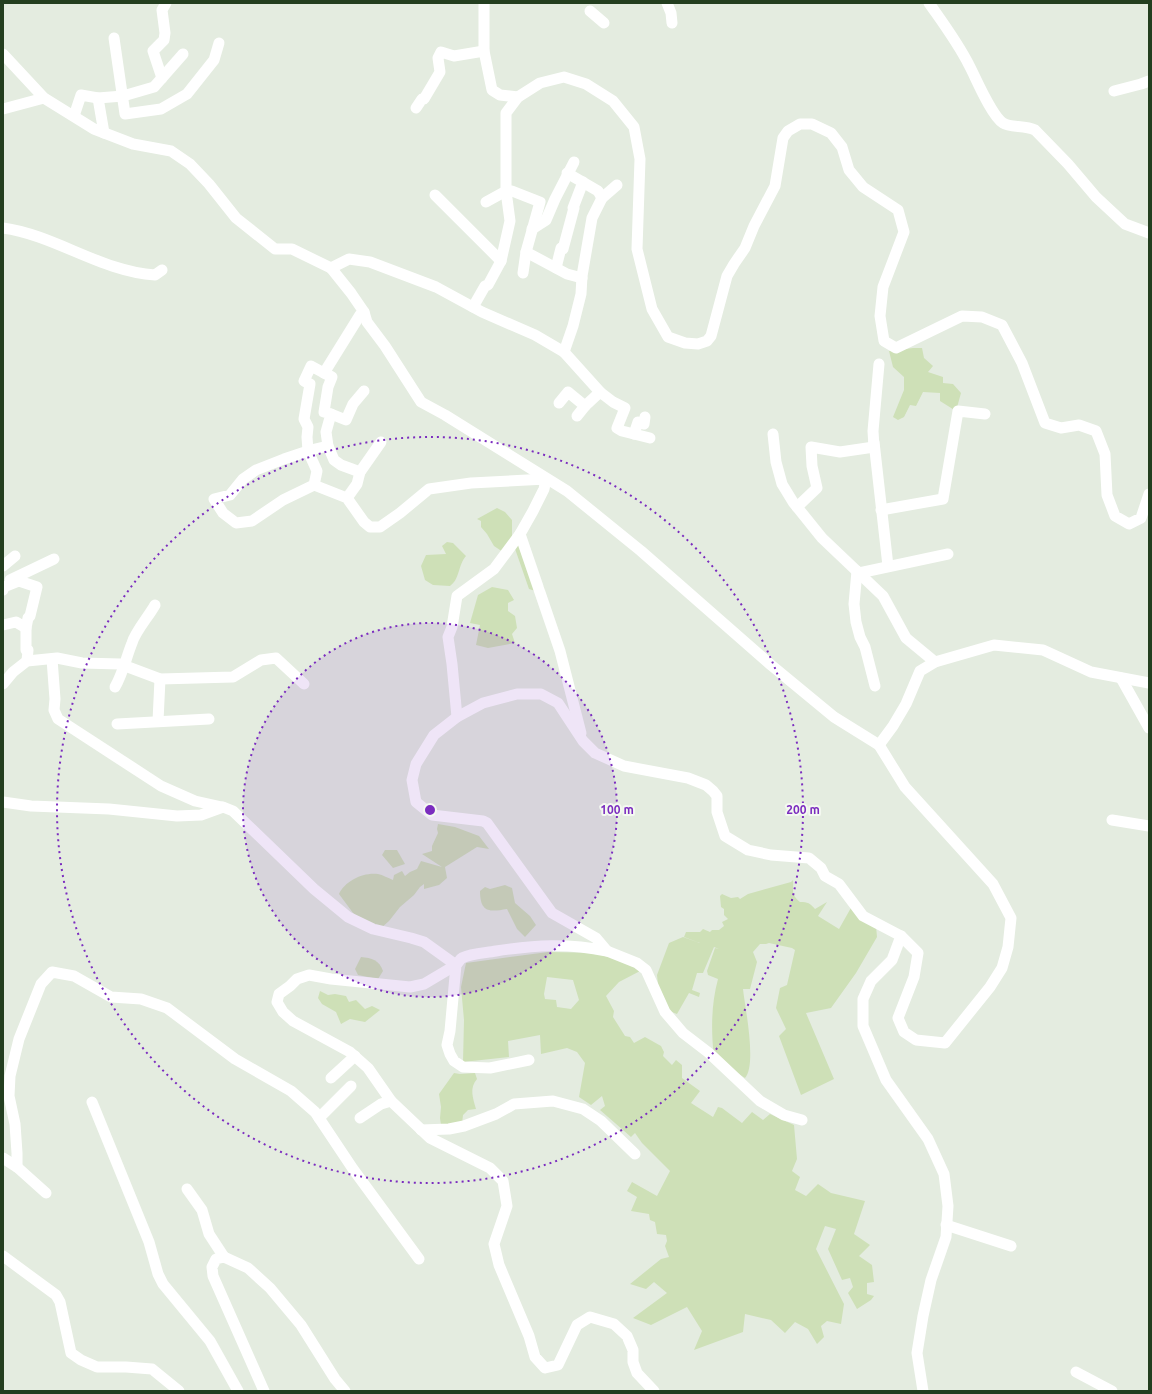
<svg xmlns="http://www.w3.org/2000/svg" width="1152" height="1394" font-family="Ubuntu,sans-serif">
<rect width="100%" height="100%" fill="#e4ece0"/>
<g fill="#cee0b7" fill-rule="evenodd">
<path d="M 913,348 L 922,348 L 924,358 L 933,366 L 928,372 L 943,377 L 943,383 L 953,384 L 961,393 L 956,411 L 940,401 L 940,393 L 923,392 L 916,406 L 910,405 L 904,417 L 898,420 L 893,417 L 904,390 L 904,377 L 893,367 L 889,351 Z"/>
<path d="M 497,508 L 505,512 L 512,520 L 512,538 L 503,552 L 494,546 L 487,534 L 481,527 L 481,521 L 477,519 Z"/>
<path d="M 516,539 L 537,577 L 544,587 L 545,594 L 529,589 L 513,543 Z"/>
<path d="M 447,542 L 453,543 L 466,556 C 458,565 460,579 450,586 L 433,585 L 425,580 L 421,566 L 426,555 L 446,554 L 442,546 Z"/>
<path d="M 492,587 L 508,590 L 514,600 L 508,603 L 508,611 L 515,616 L 517,628 L 512,634 L 515,643 L 488,648 L 476,645 L 480,625 L 470,623 L 478,595 Z"/>
<path d="M 438,824 L 455,827 L 479,836 L 489,849 L 477,847 L 445,867 L 447,878 L 439,885 L 424,889 L 424,884 L 420,887 L 414,895 L 400,907 L 389,921 L 381,928 L 359,921 L 339,894 C 345,881 363,872 378,874 C 383,875 388,878 393,880 L 394,875 L 402,871 L 405,876 L 410,872 L 417,869 L 421,861 L 442,867 L 422,854 L 432,851 L 432,846 L 438,833 L 437,829 Z"/>
<path d="M 385,850 L 397,850 L 405,864 L 393,868 L 382,855 Z"/>
<path d="M 793,880 C 794,891 790,894 800,902 C 808,902 810,903 815,909 L 827,902 L 818,916 L 839,929 L 852,906 L 876,926 L 877,937 L 856,973 L 831,1008 L 806,1013 L 834,1079 L 801,1095 L 779,1036 L 786,1029 L 776,1008 L 780,988 L 787,985 L 795,950 L 792,948 L 769,943 L 766,944 L 760,944 L 753,952 L 757,962 L 750,989 L 743,989 C 745,1007 757,1065 745,1078 L 714,1058 C 711,1031 711,1005 718,979 L 708,975 L 707,971 L 715,948 L 719,949 L 714,947 L 703,973 L 697,973 L 692,990 L 700,993 L 699,997 L 689,993 L 677,1014 L 669,1011 L 659,994 L 657,975 L 669,943 L 683,937 L 700,943 L 684,937 L 686,932 L 700,932 L 703,929 L 710,932 L 712,930 L 719,930 L 724,926 L 722,922 L 728,919 L 724,915 L 724,909 L 721,907 L 720,896 L 722,894 L 731,898 L 738,897 L 740,899 L 748,894 L 791,882 Z"/>
<path d="M 505,885 L 512,888 L 515,903 L 530,916 L 536,925 L 525,937 L 517,929 L 507,909 C 490,912 480,913 480,891 L 485,887 L 490,889 Z"/>
<path d="M 548,952 L 602,953 L 642,970 L 619,982 L 606,996 L 614,1011 L 613,1017 L 625,1036 L 630,1037 L 634,1043 L 645,1037 L 661,1046 L 664,1052 L 663,1056 L 672,1065 L 676,1060 L 682,1065 L 682,1078 L 700,1091 L 691,1103 L 713,1117 L 718,1107 L 722,1108 L 742,1123 L 752,1112 L 763,1120 L 770,1114 L 794,1125 L 797,1159 L 792,1171 L 800,1177 L 795,1190 L 806,1196 L 818,1184 L 831,1193 L 865,1201 L 854,1234 L 870,1245 L 859,1256 L 872,1265 L 874,1282 L 867,1283 L 867,1294 L 874,1296 L 871,1300 L 857,1309 L 848,1293 L 853,1287 L 850,1278 L 842,1280 L 828,1249 L 836,1229 L 825,1226 L 816,1249 L 844,1304 L 841,1324 L 827,1321 L 821,1326 L 824,1337 L 817,1344 L 808,1329 L 795,1322 L 785,1333 L 771,1320 L 745,1314 L 743,1332 L 694,1350 L 702,1331 L 687,1307 L 651,1325 L 633,1318 L 667,1293 L 654,1282 L 646,1289 L 630,1284 L 661,1259 L 669,1257 L 665,1246 L 667,1241 L 666,1235 L 657,1234 L 655,1222 L 650,1220 L 649,1214 L 631,1211 L 637,1197 L 627,1191 L 632,1182 L 657,1196 L 670,1171 L 642,1143 L 635,1133 L 631,1137 L 600,1110 L 605,1106 L 602,1096 L 591,1105 L 579,1097 L 585,1063 L 577,1052 L 567,1048 L 541,1054 L 540,1035 L 508,1041 L 509,1057 L 463,1062 L 464,1020 L 461,987 L 466,963 ZM 547,977 L 573,980 L 579,1000 L 571,1009 L 557,1007 L 556,1000 L 545,999 L 544,994 Z"/>
<path d="M 361,957 C 372,958 379,960 383,971 L 378,979 L 358,975 L 355,969 Z"/>
<path d="M 320,991 L 328,995 L 335,994 L 346,996 L 349,1002 L 356,1000 L 365,1009 L 372,1006 L 380,1010 L 365,1022 L 350,1019 L 341,1024 L 336,1012 L 322,1004 L 318,998 Z"/>
<path d="M 454,1073 L 460,1074 L 475,1073 L 477,1079 C 469,1088 473,1098 476,1109 L 468,1110 L 463,1115 L 462,1124 L 441,1125 L 440,1118 L 441,1107 L 439,1094 Z"/>
</g>
<g fill="none" stroke-linecap="round" stroke-linejoin="round">
<g stroke="#fff" stroke-width="11">
<path d="M 484,3 L 484,51 L 492,90 L 500,95 L 518,97"/>
<path d="M 667,3 L 671,13 L 672,23"/>
<path d="M 929,3 C 943,23 958,43 969,65 C 976,78 991,115 1003,123 C 1010,128 1025,125 1035,130 L 1068,164 L 1096,197 L 1125,224 L 1149,233"/>
<path d="M 590,11 L 604,23"/>
<path d="M 114,38 L 125,114 L 161,109 L 187,94 L 214,60 L 219,43"/>
<path d="M 3,54 L 44,98 L 94,129 L 133,144 L 171,151 L 190,164 L 209,184 L 236,218 L 275,249 L 292,249 L 331,268 L 349,259 L 370,262 L 436,287 L 482,312 L 535,335 L 564,352 L 600,392"/>
<path d="M 162,78 L 153,51 L 164,40 L 165,33 L 162,10 L 166,3"/>
<path d="M 1114,91 L 1141,84 L 1149,81"/>
<path d="M 98,98 L 104,133"/>
<path d="M 416,108 L 422,99 L 424,99 L 440,72 L 438,58 L 441,52 L 454,56 L 484,51"/>
<path d="M 3,109 L 44,98"/>
<path d="M 74,116 L 81,95 L 98,98 L 123,96 L 154,87 L 183,54"/>
<path d="M 567,173 L 598,191 L 602,198"/>
<path d="M 435,195 L 501,261 L 510,221 L 506,191 L 506,113 L 518,97 L 540,83 L 564,77 L 586,84 L 613,101 L 634,127 L 640,159 L 637,249 L 652,309 L 668,337 L 685,343 L 698,344 L 707,341 L 711,336 L 727,276 L 734,264 L 745,248 L 754,226 L 775,186 L 783,138 L 788,131 L 800,124 L 812,124 L 831,133 L 842,147 L 849,170 L 863,187 L 898,210 L 904,232 L 883,287 L 880,316 L 884,341 L 896,348 L 962,316 L 982,317 L 1002,325 L 1022,363 L 1045,423 L 1061,428 L 1079,425 L 1096,431 L 1105,454 L 1107,495 L 1115,516 L 1129,524 L 1141,518 L 1149,494"/>
<path d="M 486,202 L 506,191 L 512,191 L 540,202 L 526,252 L 523,273"/>
<path d="M 3,228 C 55,235 102,272 155,275 L 162,270"/>
<path d="M 532,229 L 546,220 L 555,199 L 574,162"/>
<path d="M 526,252 L 567,274 L 582,278"/>
<path d="M 331,268 L 351,293 L 364,312 L 367,322 L 385,346 L 421,402 L 445,415 L 567,491 L 641,551 L 771,665 L 834,717 L 879,745 L 905,787 L 993,884 L 1011,918 L 1008,947 L 1002,968 L 990,987 L 945,1043 L 916,1040 L 904,1032 L 898,1018 L 914,977 L 918,953 L 901,936 L 863,916 L 839,884 L 825,876 L 821,868 L 809,858 L 771,855 L 748,850 L 725,836 L 717,812 L 717,796 L 713,791 L 706,785 L 688,778 L 624,766 L 595,753 L 583,741 L 558,703 L 541,694 L 517,694 L 483,703 L 457,717 L 434,735 L 416,764 L 412,780 L 416,802 L 432,815 L 483,821 L 487,823 L 552,913 L 596,938 L 607,951 C 567,943 536,945 496,951 C 485,953 472,953 462,958 C 460,959 458,963 456,965 L 450,1031 L 447,1045 L 450,1054 L 454,1061 L 463,1067 L 490,1068 L 529,1060"/>
<path d="M 556,268 L 561,248 L 563,249 L 574,208 L 573,208 L 583,182"/>
<path d="M 473,307 L 485,286 L 488,285 L 501,261"/>
<path d="M 564,352 L 573,326 L 581,294 L 582,276 L 592,218 L 602,198 L 617,185"/>
<path d="M 559,403 L 568,392 L 585,406 L 577,416"/>
<path d="M 585,406 L 600,392 L 613,402 L 625,408 L 617,428 L 622,431 L 650,438"/>
<path d="M 331,414 L 346,420 L 353,404 L 364,391"/>
<path d="M 634,434 L 638,422 L 644,424 L 645,417"/>
<path d="M 773,434 L 776,462 L 782,484 L 793,502 L 822,538 L 883,596 L 906,638 L 935,662"/>
<path d="M 874,442 L 888,566"/>
<path d="M 328,446 L 311,450 L 284,459 L 256,470 L 243,479 L 230,495 L 214,499 L 223,513 L 236,523 L 252,521 L 283,500 L 314,485 L 347,498 L 364,522 L 370,527 L 380,527 L 400,513 L 429,489 L 471,483 L 546,479 L 544,489 L 533,511 L 520,534 L 494,569 L 457,596 L 452,627 L 448,637 L 452,664 L 457,717"/>
<path d="M 360,472 L 341,465 L 334,460 L 328,446 L 326,432 L 331,414 L 324,412 L 328,387 L 332,377 L 324,373 L 360,315 L 364,312"/>
<path d="M 314,485 L 317,471 L 308,451 L 307,437 L 308,427 L 304,419 L 310,384 L 304,381 L 311,366 L 324,373"/>
<path d="M 347,498 L 357,484 L 360,472 L 381,442"/>
<path d="M 797,507 L 817,488 L 812,466 L 811,447 L 840,452 L 874,447 L 873,431 L 879,364"/>
<path d="M 881,510 L 943,499 L 958,411 L 985,414"/>
<path d="M 520,534 L 560,651 L 581,733"/>
<path d="M 3,566 L 15,556"/>
<path d="M 857,571 L 854,604 L 856,622 L 860,637 L 865,647 L 875,686"/>
<path d="M 859,573 L 948,554"/>
<path d="M 10,580 L 54,559"/>
<path d="M 3,590 L 4,587 L 19,581 L 37,587 L 30,616 L 28,618 L 26,628 L 26,650 L 28,650 L 27,661"/>
<path d="M 3,625 L 16,622 L 26,628"/>
<path d="M 52,659 L 55,699 L 54,710 L 58,719 L 161,786 L 195,801 L 222,807"/>
<path d="M 1121,678 L 1149,728"/>
<path d="M 3,684 L 13,672 L 27,661 L 57,658 L 82,663 L 120,664 L 160,679 L 233,677 L 261,660 L 276,658 L 304,684"/>
<path d="M 115,687 C 123,673 126,658 132,643 C 135,632 149,616 155,605"/>
<path d="M 158,721 L 160,679"/>
<path d="M 117,724 L 209,719"/>
<path d="M 879,745 L 893,726 L 906,704 L 920,671 L 935,662 L 994,645 L 1043,650 L 1091,672 L 1149,683"/>
<path d="M 3,802 L 31,806 L 109,809 L 177,816 L 201,815 L 223,807 L 233,811 L 314,889 L 348,917 L 373,929 L 411,938 L 424,942 L 456,965 L 424,984 L 410,987 L 331,979 L 309,975 L 297,979 L 290,986 L 279,994 L 277,1002 L 283,1012 L 293,1021 L 350,1052 L 368,1068 L 391,1101 L 430,1138 L 490,1168 L 503,1181 L 507,1206 L 494,1244 L 499,1265 L 529,1336 L 535,1357 L 545,1368 L 558,1365 L 577,1325 L 590,1317 L 614,1324 L 627,1336 L 633,1350 L 633,1362 L 637,1373 L 654,1391"/>
<path d="M 1112,820 L 1149,826"/>
<path d="M 901,936 L 892,960 L 871,981 L 863,999 L 863,1026 L 886,1080 L 928,1139 L 944,1174 L 948,1206 L 946,1237 L 931,1280 L 923,1316 L 917,1353 L 923,1391"/>
<path d="M 607,951 L 637,963 L 646,970 L 665,1012 L 683,1033 L 709,1053 L 760,1101 L 784,1115 L 802,1120"/>
<path d="M 331,1078 L 355,1056"/>
<path d="M 92,1102 L 149,1242 L 158,1274 L 163,1284 L 210,1341 L 238,1391"/>
<path d="M 319,1118 L 351,1086"/>
<path d="M 360,1118 L 381,1104 L 391,1101"/>
<path d="M 421,1130 L 449,1129 L 464,1126 L 496,1114 L 514,1104 L 553,1101 L 583,1109 L 601,1121 L 635,1154"/>
<path d="M 3,1158 L 17,1167 L 46,1193"/>
<path d="M 17,1167 L 17,1153 L 15,1124 L 9,1096 L 10,1076 L 19,1039 L 41,984 L 52,972 L 74,976 L 111,997 L 141,999 L 167,1008 L 235,1059 L 291,1091 L 315,1112 L 353,1169 L 419,1259"/>
<path d="M 187,1189 L 202,1210 L 209,1234 L 224,1257"/>
<path d="M 946,1225 L 1011,1246"/>
<path d="M 3,1256 L 56,1295 L 60,1302 L 71,1353 L 81,1360 L 97,1367 L 126,1367 L 152,1369 L 179,1391"/>
<path d="M 1076,1372 L 1112,1391"/>
<path d="M 264,1391 L 213,1276 L 212,1267 L 216,1259 L 224,1257 L 248,1268 L 270,1288 L 301,1325 L 335,1379 L 345,1391"/>
</g>
</g>
<circle cx="430" cy="810" r="187" fill="#7b2cbf" fill-opacity=".12"/>
<g fill="none" stroke="#7b2cbf" stroke-width="2" stroke-dasharray="2 4">
<circle cx="430" cy="810" r="187"/>
<circle cx="430" cy="810" r="373"/>
</g>
<circle cx="430" cy="810" r="6" fill="#7b2cbf" stroke="#f4f9f1" stroke-width="2"/>
<g font-size="12" text-anchor="middle" font-weight="bold" fill="#7b2cbf" stroke="#f4f9f1" stroke-width="4" stroke-linejoin="round" paint-order="stroke">
<text x="617" y="814">100 m</text>
<text x="803" y="814">200 m</text>
</g>
<rect width="1152" height="1394" fill="none" stroke="#233e1f" stroke-width="8"/>
</svg>
